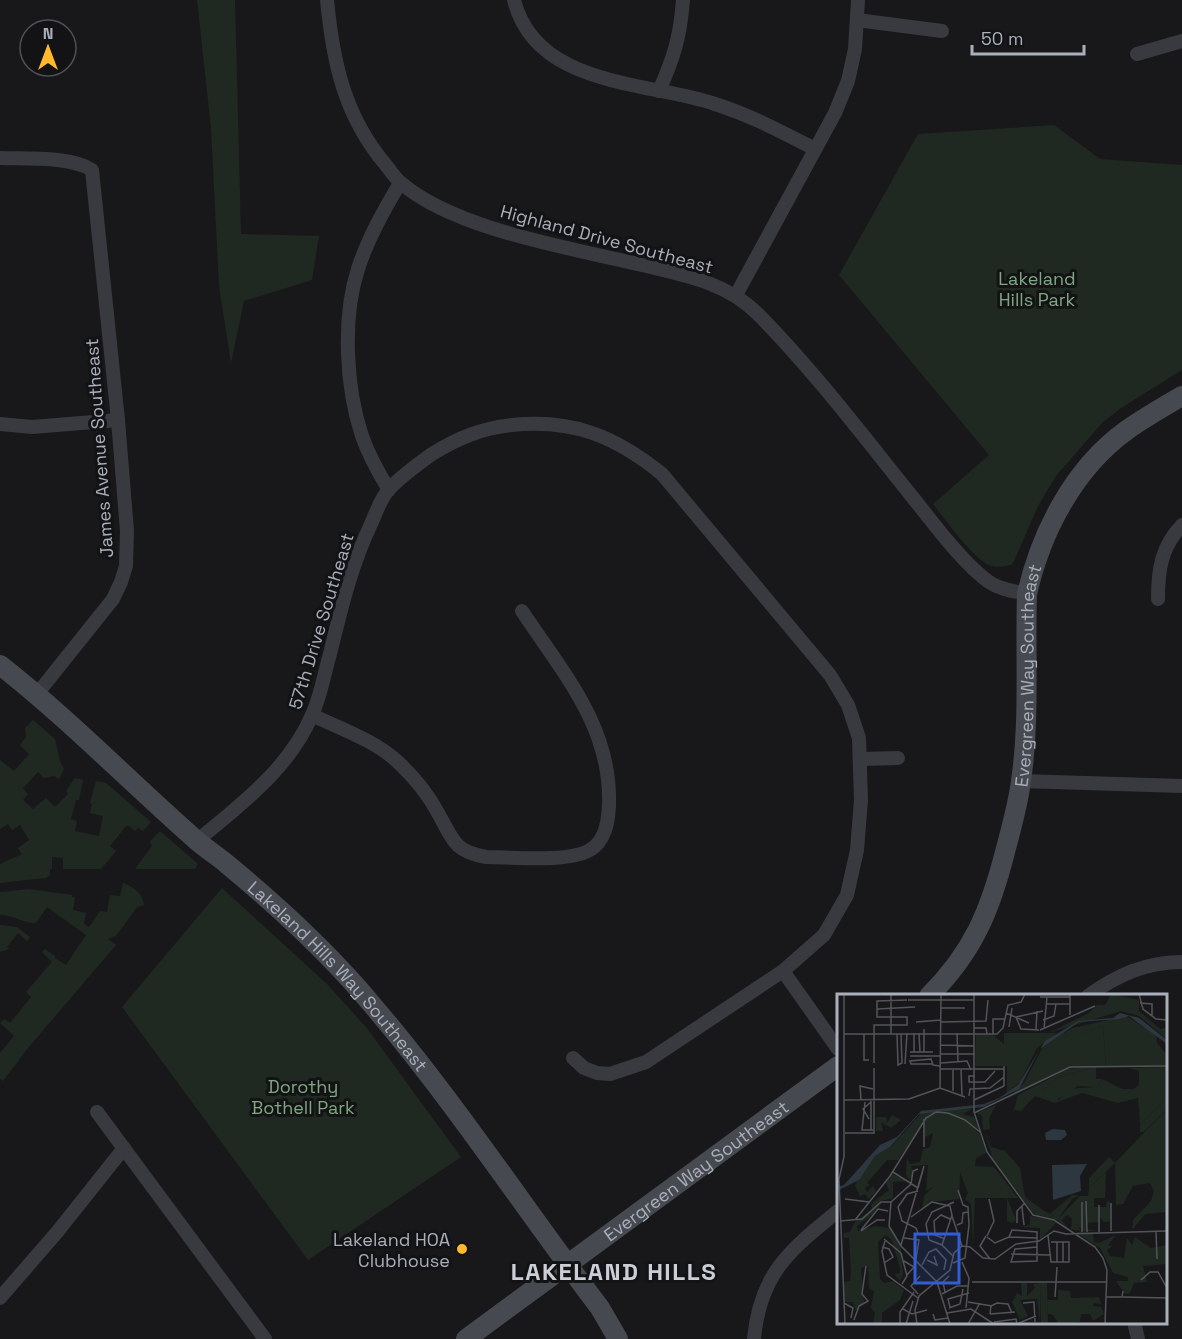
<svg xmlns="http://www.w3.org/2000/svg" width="1182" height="1339" font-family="'Space Grotesk',sans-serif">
<rect width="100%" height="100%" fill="#18181a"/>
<g fill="#1f2921">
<path d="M 197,0 L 235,0 L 241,234 L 319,236 L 312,280 L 244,301 L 231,363 L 219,286 L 211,128 Z"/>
<path d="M 1054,125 L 1100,159 L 1182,165 L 1182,370 L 1121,408 L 1102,423 L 1056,476 L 1038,506 L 1014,561 L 1011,565 C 1005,566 998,568 992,566 C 976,563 944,518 933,504 L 989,455 L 839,275 L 918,134 Z"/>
<path d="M 33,720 L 55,739 L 60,761 L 64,769 L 59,779 L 54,776 L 44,778 L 38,772 L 23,788 L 28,794 L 23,800 L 33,809 L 46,798 L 55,807 L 68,794 L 66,791 L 75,778 L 83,780 L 79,800 L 76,800 L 71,819 L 77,821 L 75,831 L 99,836 L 103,816 L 90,813 L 92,804 L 90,803 L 96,781 L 106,783 L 151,822 L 143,831 L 138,828 L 135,831 L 129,826 L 126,826 L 110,846 L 116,851 L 101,869 L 63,869 L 63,858 L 52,857 L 52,869 L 50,869 L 50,875 L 46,878 L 0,883 L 0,864 L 22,854 L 18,848 L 29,840 L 20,825 L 12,830 L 8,824 L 0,829 L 0,760 L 14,771 L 29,754 L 20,745 L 26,737 L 25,728 Z"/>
<path d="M 160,831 L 198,864 L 195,869 L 135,869 L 152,846 L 150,841 Z"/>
<path d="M 123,883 C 133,886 143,894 144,905 L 137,907 L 116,936 L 108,939 L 116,945 L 28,1048 L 3,1081 L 0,1079 L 0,1053 L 14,1036 L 0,1023 L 4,1019 L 10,1023 L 31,997 L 26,992 L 52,962 L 42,952 L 45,949 L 55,956 L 55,958 L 66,965 L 86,935 L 47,907 L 36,923 C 23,923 13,915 0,915 L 0,892 L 29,889 L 72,895 L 72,897 L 75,898 L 73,910 L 86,913 L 84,924 L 89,927 L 100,911 L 107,912 L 110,895 L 120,896 Z"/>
<path d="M 222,888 L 327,984 L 366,1027 L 461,1157 L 308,1260 L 122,1007 Z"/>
<path d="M 0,925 L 17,927 L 30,937 L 27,941 L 18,933 L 7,947 L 9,949 L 0,952 Z"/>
</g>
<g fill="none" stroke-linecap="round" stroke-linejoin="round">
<g stroke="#393a40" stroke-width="14">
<path d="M 327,0 C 333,62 344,115 385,164 C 390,170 395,178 401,183 C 456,230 571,248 642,265 C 684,275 726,282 758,314 C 813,370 861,433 910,494 C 931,520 963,564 989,582 C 1001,590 1014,591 1027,594"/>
<path d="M 514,0 C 536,87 646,81 715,104 C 750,115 782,132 815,149"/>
<path d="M 857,20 L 942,31"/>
<path d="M 1137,54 L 1182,41"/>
<path d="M 659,91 C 674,57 680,38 683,0"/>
<path d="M 0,158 C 26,159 71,156 92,170 L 118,420 L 127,531 L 126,566 L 121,582 L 113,599 L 37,694"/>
<path d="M 736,295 L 835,113 L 848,81 L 855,49 L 858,0"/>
<path d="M 0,424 L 32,427 L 118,420"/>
<path d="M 389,490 C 378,472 369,456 362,436 C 346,388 342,318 358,269 C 368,238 384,210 400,183"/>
<path d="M 1158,599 C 1158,570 1161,547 1182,525"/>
<path d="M 312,715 C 341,729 374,740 398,762 C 413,776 428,794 438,813 C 453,839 453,851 486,857 C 513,857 567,863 590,850 C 605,841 608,823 609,806 C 612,727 563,673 522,611"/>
<path d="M 861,759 L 898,758"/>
<path d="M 1021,781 L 1182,786"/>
<path d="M 197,841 C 241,804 289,769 312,715 C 321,696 324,674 330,654 C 341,609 351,566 371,524 C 376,513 381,497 390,488 C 402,476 418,464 432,454 C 458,438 482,428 512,425 C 573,419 615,436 662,474 L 830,675 L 848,705 L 859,738 L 861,800 L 857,850 L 847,895 L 824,935 L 783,971 L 646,1062 L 610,1074 L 597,1073 L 584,1068 L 573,1058"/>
<path d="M 783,971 L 838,1049"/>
<path d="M 1088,996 C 1117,975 1146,962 1182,962"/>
<path d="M 97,1112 L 265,1339"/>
<path d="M 0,1298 L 58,1231 L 124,1148"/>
<path d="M 1134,1322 L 1138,1339"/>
<path d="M 754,1339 C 760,1273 790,1250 838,1211"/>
</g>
<g stroke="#464950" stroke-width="20">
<path id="s1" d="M 0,665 C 69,719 130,782 196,840 C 206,849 218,856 228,865 C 280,908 331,955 374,1007 C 455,1102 524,1208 600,1308 L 618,1339"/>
<path id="s2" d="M 929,996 C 973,952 990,911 1005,852 C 1011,829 1018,805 1021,781 C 1030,719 1025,655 1027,594 C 1041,532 1074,468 1127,430 C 1144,418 1163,407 1182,396"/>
<path id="s3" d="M 466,1339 L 838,1066"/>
</g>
</g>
<circle fill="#ffb92b" stroke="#131315" stroke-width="2" cx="462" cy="1249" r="6"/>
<g text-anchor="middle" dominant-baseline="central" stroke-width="6" stroke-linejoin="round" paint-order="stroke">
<g font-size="18" fill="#a9afbb" stroke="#131315">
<text transform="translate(607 239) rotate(15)">Highland Drive Southeast</text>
<text transform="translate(99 448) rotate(-94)">James Avenue Southeast</text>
<text transform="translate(321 621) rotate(-73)">57th Drive Southeast</text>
<text stroke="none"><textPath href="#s2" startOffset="344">Evergreen Way Southeast</textPath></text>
<text stroke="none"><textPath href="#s1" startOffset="460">Lakeland Hills Way Southeast</textPath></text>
<text stroke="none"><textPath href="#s3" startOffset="285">Evergreen Way Southeast</textPath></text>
</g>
<g font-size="18" fill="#7fa882" stroke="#131315">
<text x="1037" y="278">Lakeland<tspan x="1037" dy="21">Hills Park</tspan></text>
<text x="303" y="1086">Dorothy<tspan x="303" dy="21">Bothell Park</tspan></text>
</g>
<g font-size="18" fill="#a9afbb" stroke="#131315" text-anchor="end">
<text x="450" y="1239">Lakeland HOA<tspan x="450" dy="21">Clubhouse</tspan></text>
</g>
<g font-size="24" font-weight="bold" letter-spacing="1.5" fill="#cbced7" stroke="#131315">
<text x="614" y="1271">LAKELAND HILLS</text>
</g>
</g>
<g transform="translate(837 994)">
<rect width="330" height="330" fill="#18181a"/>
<path d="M 266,32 L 269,72 L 227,75 L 170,105 L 187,89 L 206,53 L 226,39 L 236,39 L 237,42 ZM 167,39 L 220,39 L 200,54 L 183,88 L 170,99 L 170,72 L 138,72 L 139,40 L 156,41 L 167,50 ZM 256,73 L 259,73 L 259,85 L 265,85 L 260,93 L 241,92 L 219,106 L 207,96 L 218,85 ZM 330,104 L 330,115 L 307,138 L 303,138 L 303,131 ZM 85,118 L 93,120 L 61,166 L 50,166 L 30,189 L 33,191 L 28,194 L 30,198 L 36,192 L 39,197 L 32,205 L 28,200 L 23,202 L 18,191 L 38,162 L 54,153 ZM 55,121 L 64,126 L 54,134 L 44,128 L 46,137 L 39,137 L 39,123 L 49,123 L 50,129 ZM 272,163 L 278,169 L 252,194 L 252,184 ZM 235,201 L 243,202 L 236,204 L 220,226 L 213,224 ZM 193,222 L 214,226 L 219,229 L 203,246 L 203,234 L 183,233 L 193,231 ZM 203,289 L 210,289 L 211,330 L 204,330 Z" fill="#1f2921"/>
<path d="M 274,0 L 302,6 L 302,17 L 323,35 L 330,33 L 330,45 L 302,22 L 284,17 L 211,39 L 252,19 L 260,11 L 268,11 ZM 289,22 L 319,40 L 320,49 L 330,61 L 330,72 L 269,72 L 266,32 L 236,43 L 236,72 L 230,73 L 232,63 L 217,68 L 211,76 L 206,68 L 213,57 L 202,63 L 210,52 L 234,40 L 227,39 L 236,34 ZM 256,73 L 218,85 L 207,96 L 222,106 L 231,95 L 260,93 L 265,85 L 285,95 L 297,95 L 302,91 L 302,77 L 292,74 L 330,73 L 330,104 L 303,131 L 301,104 L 281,109 L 245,99 L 218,109 L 198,102 L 184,117 L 177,116 L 181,101 L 231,75 ZM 159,111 L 152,124 L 153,135 L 146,136 L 145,122 L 140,119 ZM 136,115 L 125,120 L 137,123 L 142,136 L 128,125 L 109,119 L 130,128 L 143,140 L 149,159 L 139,164 L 138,172 L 157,173 L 181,204 L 170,204 L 179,226 L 175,229 L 170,227 L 170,204 L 138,204 L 136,254 L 134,210 L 128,205 L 131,199 L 123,178 L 122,205 L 95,208 L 85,216 L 87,202 L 96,193 L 89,197 L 91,171 L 74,172 L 76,181 L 72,186 L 69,180 L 70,164 L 73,170 L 83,168 L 86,155 L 93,153 L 96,139 L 88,143 L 88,125 L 101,118 L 86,124 L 78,138 L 83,123 L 98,116 ZM 330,115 L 330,218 L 308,220 L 295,236 L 296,226 L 314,207 L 317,197 L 313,189 L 296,192 L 286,210 L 279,211 L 278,169 ZM 148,138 L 154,153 L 168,157 L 183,174 L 188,203 L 206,216 L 213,220 L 235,201 L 213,224 L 197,220 L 156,166 ZM 269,178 L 268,204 L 257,204 L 257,213 L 269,213 L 270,207 L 273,208 L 273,227 L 267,228 L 263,223 L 263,228 L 249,229 L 249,235 L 260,237 L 246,237 L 239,229 L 244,237 L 234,235 L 235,225 L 230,221 L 225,226 L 231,234 L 220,226 L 243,202 L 251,202 L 252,194 ZM 56,180 L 70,187 L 56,188 L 56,204 L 44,207 L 35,217 L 34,210 L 52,196 L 49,189 ZM 46,208 L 36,220 L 20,232 L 21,237 L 38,232 L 53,234 L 64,254 L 66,281 L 63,287 L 57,280 L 63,279 L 63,274 L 54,245 L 48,241 L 41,248 L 43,285 L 47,289 L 56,287 L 67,296 L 63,306 L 45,319 L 45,330 L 31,330 L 36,329 L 38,319 L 34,314 L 37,297 L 32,295 L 31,272 L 24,274 L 27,309 L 19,317 L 16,308 L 7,308 L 7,288 L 13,287 L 14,277 L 12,244 L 7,244 L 6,239 L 13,238 L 18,228 ZM 238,238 L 256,239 L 257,248 L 262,249 L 279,241 L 271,251 L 275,252 L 270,256 L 273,262 L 287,264 L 290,244 L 295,251 L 298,243 L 314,254 L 330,251 L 330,270 L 306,272 L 310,288 L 297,289 L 293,299 L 288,300 L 279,287 L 291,287 L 291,283 L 276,279 L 263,254 ZM 184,289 L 190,289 L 190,302 L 198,294 L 196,290 L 203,289 L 203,329 L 200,305 L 183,306 L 191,322 L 183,326 L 175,308 L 180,299 L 185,302 ZM 221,296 L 233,297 L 234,304 L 262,303 L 264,310 L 257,309 L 256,312 L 264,313 L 267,320 L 256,327 L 253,320 L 244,320 L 243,328 L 222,330 L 216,321 L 211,320 L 210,306 L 221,306 Z" fill="#1f2921"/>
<path d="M 283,19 L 302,24 L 330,46 L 330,50 L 292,22 L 282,25 L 242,28 L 203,55 L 182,95 L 146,113 L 82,120 L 53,153 L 38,162 L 22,186 L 0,197 L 0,193 L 7,191 L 43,151 L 60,143 L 84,117 L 147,110 L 162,104 L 181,91 L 208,47 L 241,27 L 276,24 ZM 216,135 L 228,136 L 230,141 L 224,146 L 209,146 L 208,139 ZM 250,170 L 243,182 L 244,197 L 216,206 L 215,171 Z" fill="#2d3740"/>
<path fill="none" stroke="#52545a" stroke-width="1.5" d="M 7,0 L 7,163 L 2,185 L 8,330M 54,0 L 54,40M 302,0 L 306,15 L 319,25 L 330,26M 203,3 L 233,3M 71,6 L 137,6M 303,9 L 315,10 L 315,22M 210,10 L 233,10M 104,14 L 128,14M 40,15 L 78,13M 169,19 L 192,29M 233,21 L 233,0M 179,23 L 184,35 L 202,36M 179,23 L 206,17M 206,26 L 217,22 L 219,10M 79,28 L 104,26M 104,28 L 149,27 L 151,6M 172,33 L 175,14M 137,34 L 149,34 L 150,40M 199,35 L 200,17M 207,35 L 210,3M 203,36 L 258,12M 82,39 L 83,58M 120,39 L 121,67M 7,40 L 160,40 L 166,34 L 171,11 L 184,8 L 188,0M 27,40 L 27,66 L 32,66M 37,40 L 37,31 L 70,31 L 70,23 L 40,23 L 40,7 L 70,6M 37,40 L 37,69M 60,40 L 61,71 L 65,69 L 64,40M 137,40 L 137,118 L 150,158 L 196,221 L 217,226 L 258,253 L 266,264 L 270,276 L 268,330M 137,40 L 137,0M 156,40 L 156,25 L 168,25M 104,51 L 137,52M 73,58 L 96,58M 77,58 L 77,39M 87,58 L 87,35M 104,60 L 138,60M 73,62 L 104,62M 104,69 L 130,67 L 134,76M 68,70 L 70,39M 95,70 L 74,70 L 73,67 L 94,65 L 96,71 L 103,72M 167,72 L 167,92M 104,75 L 167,75M 124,76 L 125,101M 138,82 L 132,82 L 132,88 L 148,88 L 158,77M 103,94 L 104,0M 116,97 L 116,76M 132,102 L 133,95 L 153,94 L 167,83M 7,106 L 72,105 L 103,94 L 128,103M 24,106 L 23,92 L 36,95M 137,106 L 167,92M 28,108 L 25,136 L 36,136M 137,119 L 233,73 L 330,72M 32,125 L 26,115 L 34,108M 34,136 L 34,106M 8,139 L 37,139 L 37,74M 87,153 L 87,125M 56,178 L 81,194M 8,205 L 32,208M 249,207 L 250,238M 54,208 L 74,190 L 76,177 L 81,175M 274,209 L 274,237M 262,211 L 262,238M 185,213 L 187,231M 115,222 L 125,252M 74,223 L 95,208 L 113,212M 18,226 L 53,182 L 89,124 L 99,118 L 111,119 L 128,126 L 143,138M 3,227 L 25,225 L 44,208 L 54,208 L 52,232 L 64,252 L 100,288 L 113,330M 180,229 L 180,217 L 188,209M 120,231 L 125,229 L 126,219 L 131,218M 24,236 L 41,215 L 51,217M 24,237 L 40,226 L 48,226M 319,237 L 320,265M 245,238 L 245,208M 81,239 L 79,234 L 65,227 L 61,213 L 70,200 L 81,197M 211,241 L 214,268 L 232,268 L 232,248 L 214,248M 149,242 L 143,252 L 153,265M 150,242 L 157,227 L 152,205M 150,243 L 158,249 L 172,243 L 200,244M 172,243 L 175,236 L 200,238 L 200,267 L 174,268 L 178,255 L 200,253M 67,244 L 82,246 L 79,265M 47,245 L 64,259M 108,245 L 98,241 L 97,227 L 104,221 L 113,225M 48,247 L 45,257 L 50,281 L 81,304M 220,248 L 220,268M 226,248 L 226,268M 64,251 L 87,172 L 81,194M 105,251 L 115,221 L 113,212M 45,253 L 52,255 L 56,263 L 47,269M 64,259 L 70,282 L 65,290M 174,260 L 214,261M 116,262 L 105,251 L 92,246 L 89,230 L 95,218 L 117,208M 90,266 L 100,271 L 97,262M 67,267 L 77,273 L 70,281M 125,268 L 132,284 L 129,314M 116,269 L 128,264 L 132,231 L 131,213 L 126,211 L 121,196M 85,271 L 92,258 L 99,255 L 109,266 L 107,276M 304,286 L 313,278 L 321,278 L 330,294M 135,288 L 270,288M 108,298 L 106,288 L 112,282M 81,300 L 74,292 L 83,282M 105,300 L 120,292 L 132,292M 218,303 L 220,273M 269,303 L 285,303 L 286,297M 286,303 L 330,304M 131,308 L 155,312M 7,309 L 16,314 L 14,324M 186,309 L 197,308 L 198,328M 113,313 L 111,305 L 132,299M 112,314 L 123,310 L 126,295M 66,315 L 75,320 L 90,316M 110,319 L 134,315 L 157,330M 96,320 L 98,326 L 111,324M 153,320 L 154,312 L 160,309 L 171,310 L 175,319M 153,320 L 178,318M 17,326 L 22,312 L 31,307 L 25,300 L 29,272M 157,328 L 179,325 L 180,330M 182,329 L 199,322M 63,330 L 63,318 L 77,298M 69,330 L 76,307M 80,330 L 78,316 L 82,302 L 113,276 L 117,259 L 125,252 L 133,253 L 146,264 L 158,265 L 179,250 L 202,247 L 217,237 L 229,240 L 330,237M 131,330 L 143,309"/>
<path fill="#325dd4" fill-opacity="0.15" stroke="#325dd4" stroke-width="3" d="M 78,240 L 122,240 L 122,289 L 78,289 Z"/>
<rect width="330" height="330" fill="none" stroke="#a9afbb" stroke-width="3"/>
</g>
<g transform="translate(48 48)"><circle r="28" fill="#131315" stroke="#4f5157" stroke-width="1.5"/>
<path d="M0-4.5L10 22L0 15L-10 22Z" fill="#ffb92b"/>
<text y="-9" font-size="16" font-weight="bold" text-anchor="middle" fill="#a9afbb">N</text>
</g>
<path d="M972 45v9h112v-9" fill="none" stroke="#a9afbb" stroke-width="3"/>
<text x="981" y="45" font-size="18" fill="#a9afbb" stroke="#131315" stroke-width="4.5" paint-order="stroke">50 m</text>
</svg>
